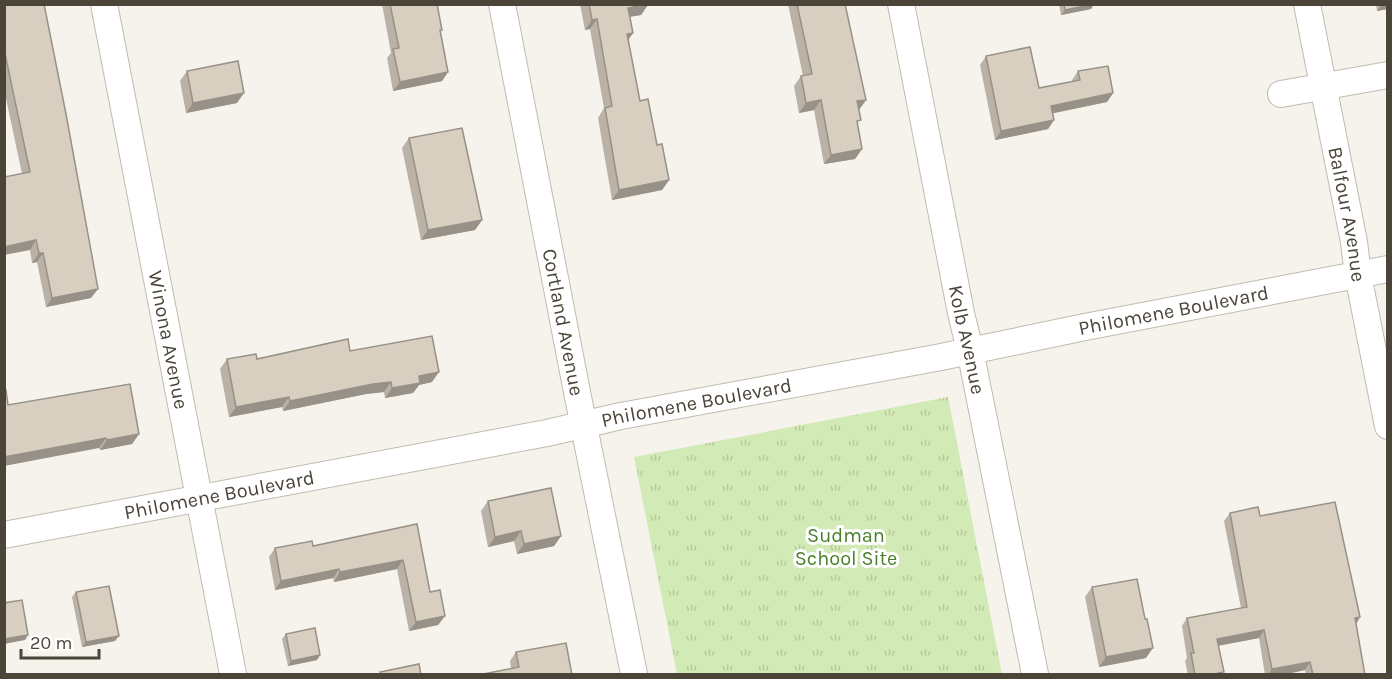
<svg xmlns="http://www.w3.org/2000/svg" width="1392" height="679" font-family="Karla,sans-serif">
<defs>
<pattern id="grass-tufts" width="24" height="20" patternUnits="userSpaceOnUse" patternTransform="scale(1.5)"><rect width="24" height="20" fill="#d2eab5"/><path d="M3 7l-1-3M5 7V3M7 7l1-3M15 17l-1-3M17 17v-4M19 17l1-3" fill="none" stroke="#b6ca9c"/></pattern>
</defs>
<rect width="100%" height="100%" fill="#f6f3ec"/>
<path fill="url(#grass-tufts)" d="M 948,397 L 1002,674 L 677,674 L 634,457 Z"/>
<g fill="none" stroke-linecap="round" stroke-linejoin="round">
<defs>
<g id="minor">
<path id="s1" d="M 104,4 L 233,674"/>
<path id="s2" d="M 502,4 L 576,387 L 634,674"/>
<path id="s3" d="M 901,4 L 961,313 L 970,350 L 1035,674"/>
<path id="s4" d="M 1307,4 L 1354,242 L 1358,275 L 1388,426"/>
<path d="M 1281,94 L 1388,75"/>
<path id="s5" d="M 4,535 L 547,433 L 621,416 L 941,357 L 1085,327 L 1388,269"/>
</g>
</defs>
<use href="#minor" stroke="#c2bbae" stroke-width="28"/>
<use href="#minor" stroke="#fff" stroke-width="26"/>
</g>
<g fill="#bab2a6">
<path d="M 4,4 L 91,298 L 46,307 L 37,262 L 32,263 L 30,250 L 22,174 L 4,89 Z"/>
<path d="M 382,4 L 437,4 L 441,32 L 448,72 L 442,81 L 393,91 L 387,58 L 391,53 Z"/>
<path d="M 580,4 L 648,4 L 641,15 L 629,17 L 633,33 L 628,40 L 640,101 L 669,180 L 662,190 L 612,200 L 598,118 L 604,108 L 590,29 L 585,30 Z"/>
<path d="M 788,4 L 845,4 L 866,100 L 859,109 L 857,125 L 862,149 L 855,159 L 824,164 L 814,110 L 799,113 L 794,86 L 801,76 L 803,76 Z"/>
<path d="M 1059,4 L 1094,4 L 1091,9 L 1061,15 Z"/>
<path d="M 1376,4 L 1388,4 L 1388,9 L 1377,11 Z"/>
<path d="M 986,56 L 1039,88 L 1072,82 L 1072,80 L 1078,71 L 1113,93 L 1107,102 L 1052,113 L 1054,120 L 1048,129 L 995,140 L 980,65 Z"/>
<path d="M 187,71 L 237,103 L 186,113 L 180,81 Z"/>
<path d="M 409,138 L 482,220 L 475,230 L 421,240 L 402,148 Z"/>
<path d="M 350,351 L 432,382 L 419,385 L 413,393 L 385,398 L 384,392 L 366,394 L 283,411 L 282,407 L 229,417 L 220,369 L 227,359 L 257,359 Z"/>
<path d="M 8,405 L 139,434 L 132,444 L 100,450 L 99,448 Z"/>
<path d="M 488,501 L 561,536 L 554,546 L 517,554 L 514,541 L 488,547 L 481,511 Z"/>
<path d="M 1230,513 L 1260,516 L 1360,617 L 1356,624 L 1365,675 L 1306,675 L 1305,670 L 1282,675 L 1265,675 L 1259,638 L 1218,646 L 1222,675 L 1188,675 L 1185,661 L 1187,658 L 1182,626 L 1187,618 L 1241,608 L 1224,521 Z"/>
<path d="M 417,524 L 430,592 L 445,616 L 438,625 L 409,631 L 397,569 L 334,582 L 333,578 L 275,590 L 269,557 L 275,548 L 313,546 Z"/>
<path d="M 1092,587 L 1146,658 L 1099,667 L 1085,597 Z"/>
<path d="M 76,592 L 115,641 L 82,647 L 72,597 Z"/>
<path d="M 286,634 L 320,655 L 317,660 L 288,666 L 282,639 Z"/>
<path d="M 516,652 L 572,675 L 511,668 L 510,661 Z"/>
</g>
<g fill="#979187">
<path d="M 1094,4 L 1091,9 L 1061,15 L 1065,10 Z"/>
<path d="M 1382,4 L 1388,4 L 1388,9 L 1377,11 Z"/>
<path d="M 648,5 L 641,15 L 621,18 L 628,8 Z"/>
<path d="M 597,19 L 590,29 L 585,30 L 592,20 Z"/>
<path d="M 633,33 L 626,43 L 627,34 Z"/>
<path d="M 448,72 L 442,81 L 393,91 L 400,82 Z"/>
<path d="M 244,93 L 237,103 L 186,113 L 193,103 Z"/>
<path d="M 1113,93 L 1107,102 L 1045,115 L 1051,106 Z"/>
<path d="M 821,100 L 814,110 L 799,113 L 806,103 Z"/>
<path d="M 866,100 L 859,110 L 857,101 Z"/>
<path d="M 1054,120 L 1048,129 L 995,140 L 1001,131 Z"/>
<path d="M 862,149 L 855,159 L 824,164 L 831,155 Z"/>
<path d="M 669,180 L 662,190 L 612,200 L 619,190 Z"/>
<path d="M 482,220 L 475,230 L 421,240 L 428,230 Z"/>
<path d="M 36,240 L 30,250 L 4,255 L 4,247 Z"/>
<path d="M 39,253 L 43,253 L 37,262 L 32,263 Z"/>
<path d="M 98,289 L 91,298 L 46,307 L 52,298 Z"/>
<path d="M 439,372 L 432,382 L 419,385 L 413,393 L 385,398 L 392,388 L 419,376 Z"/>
<path d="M 391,382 L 384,392 L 366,394 L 283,411 L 290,401 L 373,384 Z"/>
<path d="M 289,397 L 282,407 L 229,417 L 236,407 Z"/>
<path d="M 139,434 L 132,444 L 100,450 L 107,440 Z"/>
<path d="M 106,438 L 99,448 L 4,466 L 4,457 Z"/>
<path d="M 521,531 L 514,541 L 488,547 L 495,537 Z"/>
<path d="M 561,536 L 554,546 L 517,554 L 524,544 Z"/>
<path d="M 403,560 L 397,569 L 334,582 L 340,572 Z"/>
<path d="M 339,569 L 333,578 L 275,590 L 281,581 Z"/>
<path d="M 445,616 L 438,625 L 409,631 L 416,622 Z"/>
<path d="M 1360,617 L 1355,626 L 1355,618 Z"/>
<path d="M 1264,630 L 1259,638 L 1211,647 L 1217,639 Z"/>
<path d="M 28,635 L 25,640 L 4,644 L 4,639 Z"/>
<path d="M 119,636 L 115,641 L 82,647 L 86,642 Z"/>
<path d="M 1153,648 L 1146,658 L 1099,667 L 1106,657 Z"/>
<path d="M 320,655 L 317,660 L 288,666 L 291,661 Z"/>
<path d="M 1310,662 L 1305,670 L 1282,675 L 1268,675 L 1272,669 Z"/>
</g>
<g fill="#d8cfc1" stroke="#979187" stroke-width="1.5">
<path d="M 4,4 L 44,4 L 66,114 L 98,289 L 52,298 L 43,253 L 39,253 L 36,240 L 4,247 L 4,177 L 30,172 L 4,49 Z"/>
<path d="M 390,4 L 437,4 L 442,30 L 440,30 L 448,72 L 400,82 L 393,49 L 399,48 Z"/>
<path d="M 589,4 L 648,4 L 628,8 L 633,33 L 627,34 L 640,101 L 648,99 L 657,145 L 662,144 L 669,180 L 619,190 L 605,108 L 612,106 L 597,19 L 592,20 Z"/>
<path d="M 797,4 L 845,4 L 866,100 L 857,101 L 861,120 L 857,121 L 862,149 L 831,155 L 821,100 L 806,103 L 801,76 L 812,74 Z"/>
<path d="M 1064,4 L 1094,4 L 1065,10 Z"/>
<path d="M 1030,47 L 1039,88 L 1080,80 L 1078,71 L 1108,66 L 1113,93 L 1051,106 L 1054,120 L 1001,131 L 986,56 Z"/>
<path d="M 238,61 L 244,93 L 193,103 L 187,71 Z"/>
<path d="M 462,128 L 482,220 L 428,230 L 409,138 Z"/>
<path d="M 432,336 L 439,372 L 419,376 L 420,383 L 392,388 L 391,382 L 373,384 L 290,401 L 289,397 L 236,407 L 227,359 L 256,354 L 257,359 L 348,339 L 350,351 Z"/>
<path d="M 130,384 L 139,434 L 107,440 L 106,438 L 4,457 L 4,390 L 6,390 L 8,405 Z"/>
<path d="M 551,488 L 561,536 L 524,544 L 521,531 L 495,537 L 488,501 Z"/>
<path d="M 1335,502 L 1360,617 L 1355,618 L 1365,675 L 1313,675 L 1310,662 L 1272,669 L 1264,630 L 1217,639 L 1224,672 L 1218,673 L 1219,675 L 1195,675 L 1191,653 L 1194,653 L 1187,618 L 1247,607 L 1230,513 L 1258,507 L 1260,516 Z"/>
<path d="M 417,524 L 430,592 L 440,590 L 445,616 L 416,622 L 403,560 L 340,572 L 339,569 L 281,581 L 275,548 L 312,541 L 313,546 Z"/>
<path d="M 1137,579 L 1145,619 L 1147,619 L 1153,648 L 1106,657 L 1092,587 Z"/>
<path d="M 109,586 L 119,636 L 86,642 L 76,592 Z"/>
<path d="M 22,600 L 28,635 L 4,639 L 4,603 Z"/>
<path d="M 315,628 L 320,655 L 291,661 L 286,634 Z"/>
<path d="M 566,643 L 572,675 L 478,675 L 519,667 L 516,652 Z"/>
<path d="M 419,664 L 421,675 L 381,675 L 380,672 Z"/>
</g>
<g text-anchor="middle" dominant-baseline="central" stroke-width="6" stroke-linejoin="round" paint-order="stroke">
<g font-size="20" fill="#4b4439" stroke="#fff">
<text stroke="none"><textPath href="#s4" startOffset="214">Balfour Avenue</textPath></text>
<text stroke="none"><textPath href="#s5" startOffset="1191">Philomene Boulevard</textPath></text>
<text stroke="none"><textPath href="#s2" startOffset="324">Cortland Avenue</textPath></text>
<text stroke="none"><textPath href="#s1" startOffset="342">Winona Avenue</textPath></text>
<text stroke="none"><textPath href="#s3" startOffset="342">Kolb Avenue</textPath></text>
<text stroke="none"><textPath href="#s5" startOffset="705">Philomene Boulevard</textPath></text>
<text stroke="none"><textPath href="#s5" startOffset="219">Philomene Boulevard</textPath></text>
</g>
<g font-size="20" fill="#4a7f2a" stroke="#fff">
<text x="846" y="535">Sudman<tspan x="846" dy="23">School Site</tspan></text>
</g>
</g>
<rect width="1392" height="679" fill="none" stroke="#4b4439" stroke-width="12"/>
<path d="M21 649v9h78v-9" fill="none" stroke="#4b4439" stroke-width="3"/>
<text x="30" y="649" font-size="18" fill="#4b4439" stroke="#ffffff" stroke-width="4.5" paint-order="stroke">20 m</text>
</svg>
